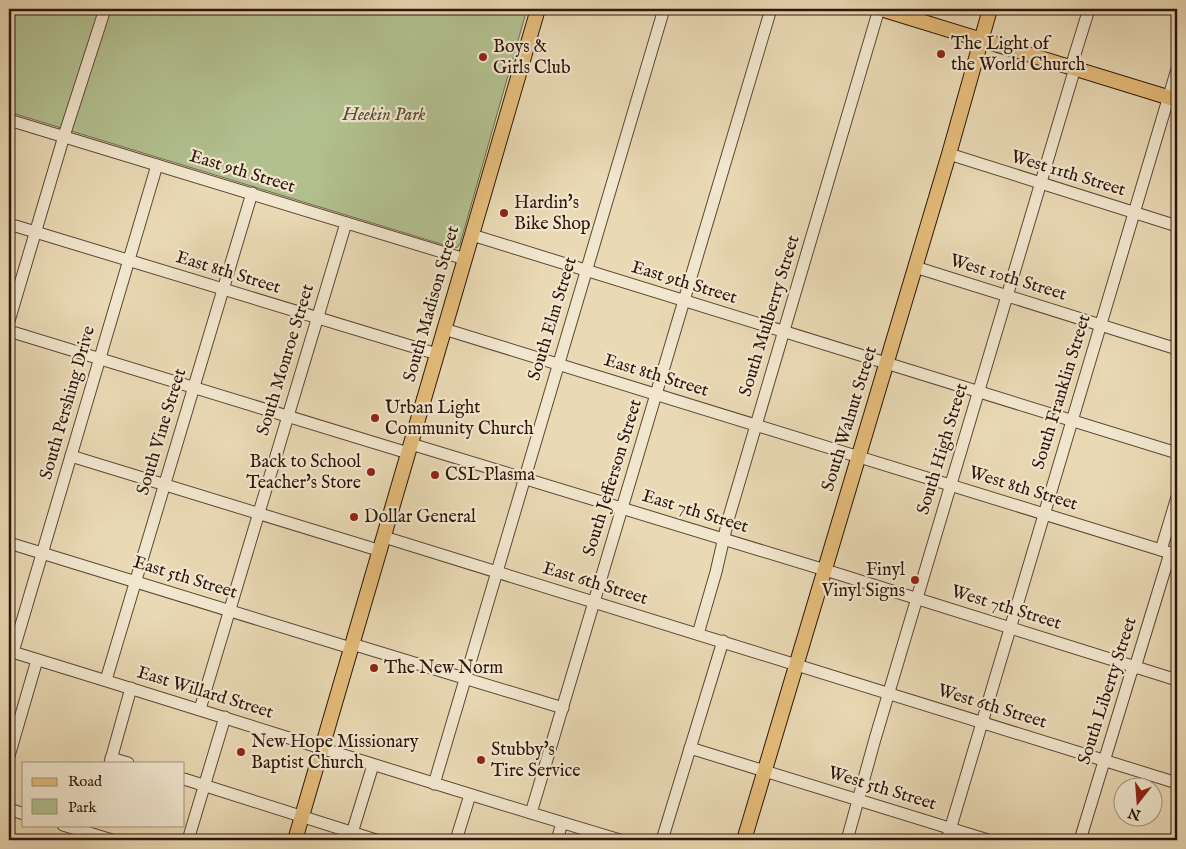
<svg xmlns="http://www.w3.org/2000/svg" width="1186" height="849" font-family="'IM FELL English',serif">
<rect width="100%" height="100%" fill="#e9d9b4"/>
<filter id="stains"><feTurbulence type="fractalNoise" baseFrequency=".004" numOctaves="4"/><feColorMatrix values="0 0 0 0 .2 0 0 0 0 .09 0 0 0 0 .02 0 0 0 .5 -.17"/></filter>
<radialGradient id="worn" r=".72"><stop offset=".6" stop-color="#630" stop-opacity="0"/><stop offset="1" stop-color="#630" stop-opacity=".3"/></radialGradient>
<path fill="#b2c090" stroke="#706b4e" d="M 9,9 L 527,9 L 460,244 L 458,247 L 454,248 L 9,112 Z"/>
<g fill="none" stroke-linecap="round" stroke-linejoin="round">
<defs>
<g id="minor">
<path d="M 1071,67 L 1089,9"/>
<path d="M 9,120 L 465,259"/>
<path d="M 949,154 L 1177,226"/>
<path d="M 9,224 L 437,354"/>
<path d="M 472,235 L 1177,453"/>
<path d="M 915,267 L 1177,349"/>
<path d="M 9,321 L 64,136 L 105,9"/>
<path d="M 444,329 L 1177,555"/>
<path d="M 9,331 L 408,453"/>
<path d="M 411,444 L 835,573 L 1177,680"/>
<path d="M 71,456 L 381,551"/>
<path d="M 384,537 L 1177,783"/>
<path d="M 9,543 L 351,648"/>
<path d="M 1161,550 L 1177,497"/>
<path d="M 698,634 L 716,572 L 728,520 L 879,9"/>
<path d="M 352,644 L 563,708"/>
<path d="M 9,651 C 213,713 415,779 620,840"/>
<path d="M 13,652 L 157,165"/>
<path d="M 106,680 L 252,193"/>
<path d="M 200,709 L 346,223"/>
<path d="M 690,748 L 988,840"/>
<path d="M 9,756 L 37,660"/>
<path d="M 111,758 L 128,763"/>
<path d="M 110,763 L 131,688"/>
<path d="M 184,779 L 376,840"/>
<path d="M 434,784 L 664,9"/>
<path d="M 9,809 L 24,814"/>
<path d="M 531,813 L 771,9"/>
<path d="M 63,825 L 112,840"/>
<path d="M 352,833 L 373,765"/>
<path d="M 188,840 L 225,717"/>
<path d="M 456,840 L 470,795"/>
<path d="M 557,840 L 562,823"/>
<path d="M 662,840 L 723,641"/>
<path d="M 847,840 L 875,739 L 1075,68"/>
<path d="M 947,840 L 1177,69"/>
<path d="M 1080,840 L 1131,673 L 1137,661 L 1170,553"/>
</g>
<g id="major">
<path d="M 881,9 L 1177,100"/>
<path d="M 295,840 L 538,9"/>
<path d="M 744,840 L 949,154 L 990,9"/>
</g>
</defs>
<use href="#minor" stroke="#5d4735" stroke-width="13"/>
<use href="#major" stroke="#2e160b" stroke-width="16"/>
<use href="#minor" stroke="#f1e6ce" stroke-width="11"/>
<use href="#major" stroke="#e4bc7a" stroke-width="14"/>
</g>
<g fill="#8f2418" stroke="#f1e6ce" stroke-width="2">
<circle cx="941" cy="54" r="5"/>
<circle cx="483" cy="57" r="5"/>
<circle cx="504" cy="213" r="5"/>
<circle cx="375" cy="418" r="5"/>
<circle cx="371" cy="472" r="5"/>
<circle cx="435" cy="475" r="5"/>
<circle cx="354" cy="517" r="5"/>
<circle cx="915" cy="580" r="5"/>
<circle cx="374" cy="668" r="5"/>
<circle cx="241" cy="752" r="5"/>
<circle cx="481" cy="760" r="5"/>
</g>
<g text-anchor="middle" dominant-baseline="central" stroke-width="4.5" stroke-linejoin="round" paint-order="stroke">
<g font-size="18" fill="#2e160b" stroke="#f1e6ce" text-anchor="start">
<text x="951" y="44">The Light of<tspan x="951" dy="21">the World Church</tspan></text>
<text x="493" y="47">Boys &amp;<tspan x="493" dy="21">Girls Club</tspan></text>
<text x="514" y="203">Hardin's<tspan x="514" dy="21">Bike Shop</tspan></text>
<text x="385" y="408">Urban Light<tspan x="385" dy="21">Community Church</tspan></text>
<text x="361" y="462" text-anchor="end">Back to School<tspan x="361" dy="21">Teacher's Store</tspan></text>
<text x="445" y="475">CSL Plasma</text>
<text x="364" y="517">Dollar General</text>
<text x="905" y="570" text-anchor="end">Finyl<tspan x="905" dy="21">Vinyl Signs</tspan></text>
<text x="384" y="668">The New Norm</text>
<text x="251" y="742">New Hope Missionary<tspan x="251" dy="21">Baptist Church</tspan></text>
<text x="491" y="750">Stubby's<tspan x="491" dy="21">Tire Service</tspan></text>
</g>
<g font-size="18" font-style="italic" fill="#564933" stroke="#f1e6ce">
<text x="384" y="115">Heekin Park</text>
</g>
<g font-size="18" fill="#2e160b" stroke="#f1e6ce">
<text transform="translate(242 172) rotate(17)">East 9th Street</text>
<text transform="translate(1068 174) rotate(17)">West 11th Street</text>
<text transform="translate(228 273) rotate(17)">East 8th Street</text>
<text transform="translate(1008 278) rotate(17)">West 10th Street</text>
<text transform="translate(684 283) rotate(17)">East 9th Street</text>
<text transform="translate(432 304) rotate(-74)">South Madison Street</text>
<text transform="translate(770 316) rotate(-73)">South Mulberry Street</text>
<text transform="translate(553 319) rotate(-73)">South Elm Street</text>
<text transform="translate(286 360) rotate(-73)">South Monroe Street</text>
<text transform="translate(656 376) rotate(17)">East 8th Street</text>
<text transform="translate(1062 392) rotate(-73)">South Franklin Street</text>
<text transform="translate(68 403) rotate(-74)">South Pershing Drive</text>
<text transform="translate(850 419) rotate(-73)">South Walnut Street</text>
<text transform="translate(162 432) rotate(-73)">South Vine Street</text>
<text transform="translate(943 449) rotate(-73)">South High Street</text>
<text transform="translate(613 478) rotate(-73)">South Jefferson Street</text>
<text transform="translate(1023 489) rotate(17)">West 8th Street</text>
<text transform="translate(695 512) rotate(17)">East 7th Street</text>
<text transform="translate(185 578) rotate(17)">East 5th Street</text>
<text transform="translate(595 584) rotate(17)">East 6th Street</text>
<text transform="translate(1006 608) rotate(17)">West 7th Street</text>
<text transform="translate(1108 691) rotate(-72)">South Liberty Street</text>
<text transform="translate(205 693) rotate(17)">East Willard Street</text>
<text transform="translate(992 707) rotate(17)">West 6th Street</text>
<text transform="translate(882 789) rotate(17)">West 5th Street</text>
</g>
</g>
<rect width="1186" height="849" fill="none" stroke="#e9d9b4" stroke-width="30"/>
<rect x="10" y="10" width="1166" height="829" fill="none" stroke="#2e160b" stroke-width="2.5"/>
<rect x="15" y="15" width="1156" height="819" fill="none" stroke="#2e160b"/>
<rect x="22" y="762" width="162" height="65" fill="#f1e6ce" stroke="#a39380"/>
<rect x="32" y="778" width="25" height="8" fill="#e4bc7a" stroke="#a39380"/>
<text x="68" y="786" font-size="15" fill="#2e160b">Road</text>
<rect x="32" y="799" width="25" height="15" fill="#b2c090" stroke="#a39380"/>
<text x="68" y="812" font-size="15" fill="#2e160b">Park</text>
<g transform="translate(1138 802) rotate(197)"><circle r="24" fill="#f1e6ce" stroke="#a39380"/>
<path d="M0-4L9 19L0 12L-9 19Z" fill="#8f2418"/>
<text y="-8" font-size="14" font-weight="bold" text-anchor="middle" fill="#2e160b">N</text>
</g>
<rect width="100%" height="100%" filter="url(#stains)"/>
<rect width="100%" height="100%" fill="url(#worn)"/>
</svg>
